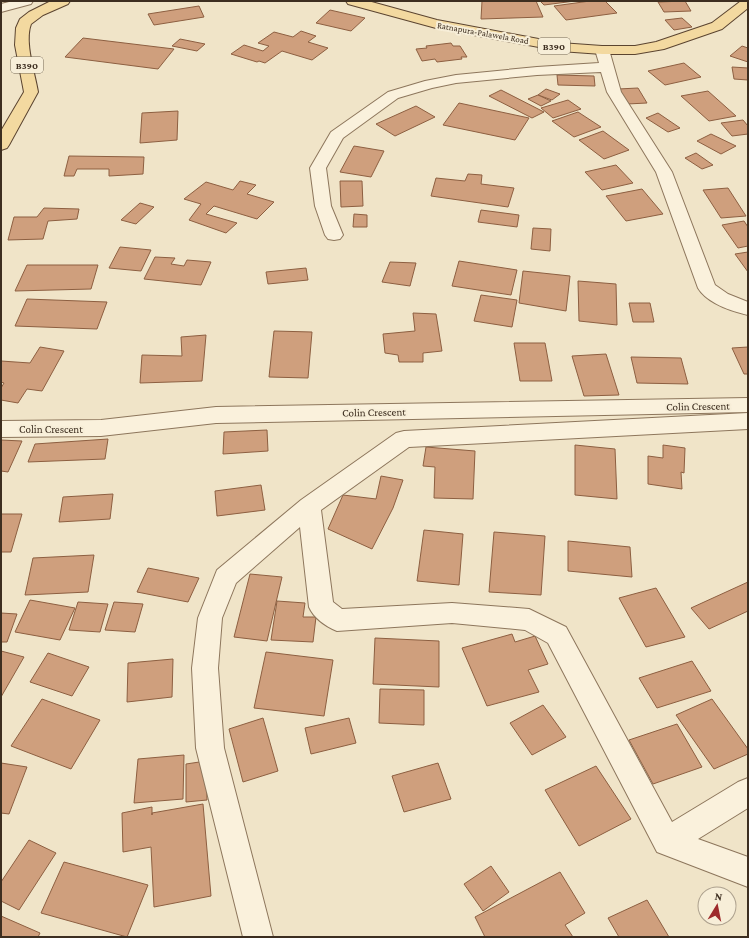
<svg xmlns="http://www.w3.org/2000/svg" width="749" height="938" font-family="'Crimson Pro',serif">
<rect width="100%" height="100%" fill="#f0e4c8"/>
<g fill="#cf9f7d" stroke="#8d5f41">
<path d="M 482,1 L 536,1 L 543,17 L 481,19 Z"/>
<path d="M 540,1 L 575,1 L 544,5 Z"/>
<path d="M 590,1 L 605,1 L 617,13 L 566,20 L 554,6 Z"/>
<path d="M 685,1 L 691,11 L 664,12 L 658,2 Z"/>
<path d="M 199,6 L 204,17 L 154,25 L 148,14 Z"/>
<path d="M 330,10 L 365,18 L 351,31 L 316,23 Z"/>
<path d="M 682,18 L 692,27 L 674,30 L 665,20 Z"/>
<path d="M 301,31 L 316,36 L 308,42 L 328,48 L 312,60 L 282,51 L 265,63 L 259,61 L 257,62 L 231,54 L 244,45 L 263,51 L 269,46 L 258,43 L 274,32 L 293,37 Z"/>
<path d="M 83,38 L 174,49 L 158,69 L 65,57 Z"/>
<path d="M 180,39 L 205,44 L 197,51 L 172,46 Z"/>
<path d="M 451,43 L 453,46 L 460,46 L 467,57 L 461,57 L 462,59 L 437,62 L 435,59 L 422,61 L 416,49 L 427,48 L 426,46 Z"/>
<path d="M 742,46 L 748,48 L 748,62 L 730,56 Z"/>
<path d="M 684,63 L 701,77 L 665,85 L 648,71 Z"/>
<path d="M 732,67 L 748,68 L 748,80 L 734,79 Z"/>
<path d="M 557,75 L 594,76 L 595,86 L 558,85 Z"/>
<path d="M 638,88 L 647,103 L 627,104 L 618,89 Z"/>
<path d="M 546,89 L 560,94 L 552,100 L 538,95 Z"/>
<path d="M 501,90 L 544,112 L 532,118 L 489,96 Z"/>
<path d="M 708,91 L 736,116 L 709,121 L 681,96 Z"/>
<path d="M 538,95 L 551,101 L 541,106 L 528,99 Z"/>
<path d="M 568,100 L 581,109 L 553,118 L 541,108 Z"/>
<path d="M 459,103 L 529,118 L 515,140 L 443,125 Z"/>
<path d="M 416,106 L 435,117 L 395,136 L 376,124 Z"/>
<path d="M 178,111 L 177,140 L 140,143 L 142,113 Z"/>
<path d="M 578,112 L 601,127 L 574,137 L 552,121 Z"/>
<path d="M 658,113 L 680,128 L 668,132 L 646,118 Z"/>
<path d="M 743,120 L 748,126 L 748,134 L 732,136 L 721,123 Z"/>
<path d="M 603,131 L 629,150 L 604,159 L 579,140 Z"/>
<path d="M 711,134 L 736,146 L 721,154 L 697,141 Z"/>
<path d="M 354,146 L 384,151 L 371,177 L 340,172 Z"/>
<path d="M 696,153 L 713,165 L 702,169 L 685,158 Z"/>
<path d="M 69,156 L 144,157 L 143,174 L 109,176 L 109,169 L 77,169 L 74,176 L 64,176 Z"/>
<path d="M 616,165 L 633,183 L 602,190 L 585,172 Z"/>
<path d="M 468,174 L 482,175 L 481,184 L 514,188 L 508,207 L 431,196 L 436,178 L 465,181 Z"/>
<path d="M 240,181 L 256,185 L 247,194 L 274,202 L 257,219 L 214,206 L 206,214 L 237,223 L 226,233 L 189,220 L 201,204 L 184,199 L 206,182 L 233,190 Z"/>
<path d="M 340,181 L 362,181 L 363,206 L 341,207 Z"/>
<path d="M 728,188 L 746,216 L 721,218 L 703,190 Z"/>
<path d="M 642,189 L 663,214 L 626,221 L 606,196 Z"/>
<path d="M 140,203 L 154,207 L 136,224 L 121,220 Z"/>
<path d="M 44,208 L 79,209 L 77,219 L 48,221 L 43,239 L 8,240 L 14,217 L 37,217 Z"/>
<path d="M 481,210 L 519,215 L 517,227 L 478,222 Z"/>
<path d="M 354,214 L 367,215 L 367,227 L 353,227 Z"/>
<path d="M 744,221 L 748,227 L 748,246 L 738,248 L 722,225 Z"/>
<path d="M 533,228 L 551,229 L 550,251 L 531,249 Z"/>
<path d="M 120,247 L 151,250 L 141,271 L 109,268 Z"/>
<path d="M 748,252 L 748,272 L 735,254 Z"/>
<path d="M 155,257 L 175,258 L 171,264 L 184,266 L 187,260 L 211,262 L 201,285 L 144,279 Z"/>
<path d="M 459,261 L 517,270 L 511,295 L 452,286 Z"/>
<path d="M 390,262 L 416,263 L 410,286 L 382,282 Z"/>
<path d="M 27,265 L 98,265 L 91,289 L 15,291 Z"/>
<path d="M 306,268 L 308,280 L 268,284 L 266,272 Z"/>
<path d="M 523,271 L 570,276 L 566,311 L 519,303 Z"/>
<path d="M 578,281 L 616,284 L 617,325 L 579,321 Z"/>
<path d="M 481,295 L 517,300 L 512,327 L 474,321 Z"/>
<path d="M 27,299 L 107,302 L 97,329 L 15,326 Z"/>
<path d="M 629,303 L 650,303 L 654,322 L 633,322 Z"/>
<path d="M 413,313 L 436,314 L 442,351 L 423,353 L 423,362 L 399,362 L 398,355 L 385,353 L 383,334 L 415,331 Z"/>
<path d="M 274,331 L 312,332 L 308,378 L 269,377 Z"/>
<path d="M 206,335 L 202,381 L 140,383 L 142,355 L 182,356 L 181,337 Z"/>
<path d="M 514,343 L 545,343 L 552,381 L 520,381 Z"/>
<path d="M 40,347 L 64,351 L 42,391 L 27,389 L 18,403 L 1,400 L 1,388 L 4,383 L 1,382 L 1,361 L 30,363 Z"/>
<path d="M 748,347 L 748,374 L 744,374 L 732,348 Z"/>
<path d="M 606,354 L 619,395 L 584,396 L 572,356 Z"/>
<path d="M 631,357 L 681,358 L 688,384 L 637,383 Z"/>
<path d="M 267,430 L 268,451 L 223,454 L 224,432 Z"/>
<path d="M 108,439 L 105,459 L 28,462 L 35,444 Z"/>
<path d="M 1,440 L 22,441 L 8,472 L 1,471 Z"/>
<path d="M 575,445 L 615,449 L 617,499 L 575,495 Z"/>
<path d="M 663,445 L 685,448 L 684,473 L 681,472 L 682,489 L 648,484 L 648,456 L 663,458 Z"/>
<path d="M 426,447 L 475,451 L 473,499 L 434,498 L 435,467 L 423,466 Z"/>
<path d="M 381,476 L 403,480 L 393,508 L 372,549 L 328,529 L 343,495 L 376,499 Z"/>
<path d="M 261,485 L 265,510 L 217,516 L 215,491 Z"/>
<path d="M 113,494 L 110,519 L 59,522 L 63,497 Z"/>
<path d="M 1,514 L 22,514 L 11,552 L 1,552 Z"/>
<path d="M 424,530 L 463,534 L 459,585 L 417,581 Z"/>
<path d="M 494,532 L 545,536 L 541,595 L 489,592 Z"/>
<path d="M 568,541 L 630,547 L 632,577 L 568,571 Z"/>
<path d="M 94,555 L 88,592 L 25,595 L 33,558 Z"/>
<path d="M 148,568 L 199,578 L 188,602 L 137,592 Z"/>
<path d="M 250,574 L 282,577 L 267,641 L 234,637 Z"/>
<path d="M 748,582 L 748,611 L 709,629 L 691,608 Z"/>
<path d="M 656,588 L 685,637 L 646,647 L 619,598 Z"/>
<path d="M 30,600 L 75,608 L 60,640 L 15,632 Z"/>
<path d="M 277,601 L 305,603 L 303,617 L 316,617 L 313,642 L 271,640 Z"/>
<path d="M 78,602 L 108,604 L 100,632 L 69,630 Z"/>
<path d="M 114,602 L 143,604 L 135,632 L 105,630 Z"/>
<path d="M 1,613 L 17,614 L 7,642 L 1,642 Z"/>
<path d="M 512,634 L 515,642 L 535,636 L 548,664 L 528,670 L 539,692 L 487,706 L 462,648 Z"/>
<path d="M 375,638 L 439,641 L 439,687 L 373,684 Z"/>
<path d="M 1,651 L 24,657 L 1,697 Z"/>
<path d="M 266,652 L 333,660 L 324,716 L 254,708 Z"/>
<path d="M 48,653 L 89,667 L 72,696 L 30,682 Z"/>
<path d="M 173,659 L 172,697 L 127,702 L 128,663 Z"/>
<path d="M 692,661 L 711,691 L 657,708 L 639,678 Z"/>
<path d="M 380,689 L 424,690 L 424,725 L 379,723 Z"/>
<path d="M 42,699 L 100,720 L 71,769 L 11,746 Z"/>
<path d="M 712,699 L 748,749 L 748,754 L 714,769 L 676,715 Z"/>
<path d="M 543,705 L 566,737 L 532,755 L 510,723 Z"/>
<path d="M 263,718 L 278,771 L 243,782 L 229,729 Z"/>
<path d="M 349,718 L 356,743 L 311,754 L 305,728 Z"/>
<path d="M 677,724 L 702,767 L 653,784 L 629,740 Z"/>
<path d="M 184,755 L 183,799 L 134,803 L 138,759 Z"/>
<path d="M 206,761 L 207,800 L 186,802 L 186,764 Z"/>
<path d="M 1,763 L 27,767 L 9,814 L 1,813 Z"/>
<path d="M 438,763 L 451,799 L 404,812 L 392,776 Z"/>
<path d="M 596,766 L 631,819 L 579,846 L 545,790 Z"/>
<path d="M 203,804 L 211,896 L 154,907 L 151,847 L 123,852 L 122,813 L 152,807 L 152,815 L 152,813 Z"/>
<path d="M 29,840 L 56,853 L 19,910 L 1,901 L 1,882 Z"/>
<path d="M 64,862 L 148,885 L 127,937 L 41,913 Z"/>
<path d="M 491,866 L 509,892 L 483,911 L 464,884 Z"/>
<path d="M 560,872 L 585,913 L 565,925 L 573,937 L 485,937 L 475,917 Z"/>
<path d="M 647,900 L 669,937 L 619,937 L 608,918 Z"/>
<path d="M 1,916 L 40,933 L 38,937 L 1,937 Z"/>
</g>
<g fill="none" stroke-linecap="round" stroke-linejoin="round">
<defs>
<g id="minor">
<path d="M 13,1 L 33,1 L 31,4 L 1,12 L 1,4 Z"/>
<path d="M 603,49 L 608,50 L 610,53 L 621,92 L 672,172 L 715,285 L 728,294 L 748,302 L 748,315 C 731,311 707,303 698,288 L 656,172 L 607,92 L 601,72 L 537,75 L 456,83 L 432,88 L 398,98 L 343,138 L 326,168 L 331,206 L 343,235 L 340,239 L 334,240 L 328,239 L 325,235 L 315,206 L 310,168 L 331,132 L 388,92 L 425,81 L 456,75 L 537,67 L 599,63 L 596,53 L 598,50 Z"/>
<path d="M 748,398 L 748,412 L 216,423 L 101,436 L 1,437 L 1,421 L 101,420 L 216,407 Z"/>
<path d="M 748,413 L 748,429 L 409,447 L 321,510 L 333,602 L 342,609 L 452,603 L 529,609 L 566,627 L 672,822 L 738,782 L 748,778 L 748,808 L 698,839 L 748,857 L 748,887 L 657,852 L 548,643 L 525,630 L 452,623 L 337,631 C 325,626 314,618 309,607 L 300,527 L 236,583 L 222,618 L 218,668 L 224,748 L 273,937 L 243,937 L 196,748 L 192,668 L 198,618 L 217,570 L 301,500 L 396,433 L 404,431 Z"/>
</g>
<g id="major">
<path d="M 51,1 L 70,1 L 68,4 L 43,15 L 31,24 C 24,42 35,73 38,92 L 9,145 L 7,148 L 1,150 L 1,131 L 24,92 L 15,45 L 16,28 L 20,19 L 29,12 Z"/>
<path d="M 346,1 L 368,1 L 437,20 L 560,43 L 602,46 L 635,46 L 656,42 L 712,23 L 741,1 L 748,1 L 748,8 L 722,29 L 664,49 L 635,54 L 602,54 L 560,51 L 436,28 L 348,4 Z"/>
</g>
</defs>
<use href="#minor" stroke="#8d765c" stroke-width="2"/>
<use href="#major" stroke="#5b4430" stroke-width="2"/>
<use href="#minor" fill="#faf1dc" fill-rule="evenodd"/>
<use href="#major" fill="#f3d9a0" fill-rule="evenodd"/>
</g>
<g text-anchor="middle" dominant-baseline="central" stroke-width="4" stroke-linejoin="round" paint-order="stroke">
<g font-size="9" fill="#3d2e20" stroke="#f7eed8">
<text transform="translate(483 33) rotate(10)">Ratnapura-Palawela Road</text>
</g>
<g fill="#f7eed8" stroke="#756857" stroke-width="1">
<rect x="538" y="38" width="32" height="16" rx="3"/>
<rect x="11" y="57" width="32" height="16" rx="3"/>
</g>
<g font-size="10" font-weight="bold" fill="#3d2e20">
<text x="554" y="46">B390</text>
<text x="27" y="65">B390</text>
</g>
<g font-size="11" fill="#3d2e20" stroke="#f7eed8">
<text transform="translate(698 406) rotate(-1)">Colin Crescent</text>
<text transform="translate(374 412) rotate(-1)">Colin Crescent</text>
<text x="51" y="429">Colin Crescent</text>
</g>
</g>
<rect width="749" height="938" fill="none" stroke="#3d2e20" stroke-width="4"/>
<g transform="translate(717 906) rotate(10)"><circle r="19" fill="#f7eed8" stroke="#ada18e"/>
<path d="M0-3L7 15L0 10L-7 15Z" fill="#9e2a2b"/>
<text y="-6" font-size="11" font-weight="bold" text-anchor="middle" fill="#3d2e20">N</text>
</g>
</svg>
